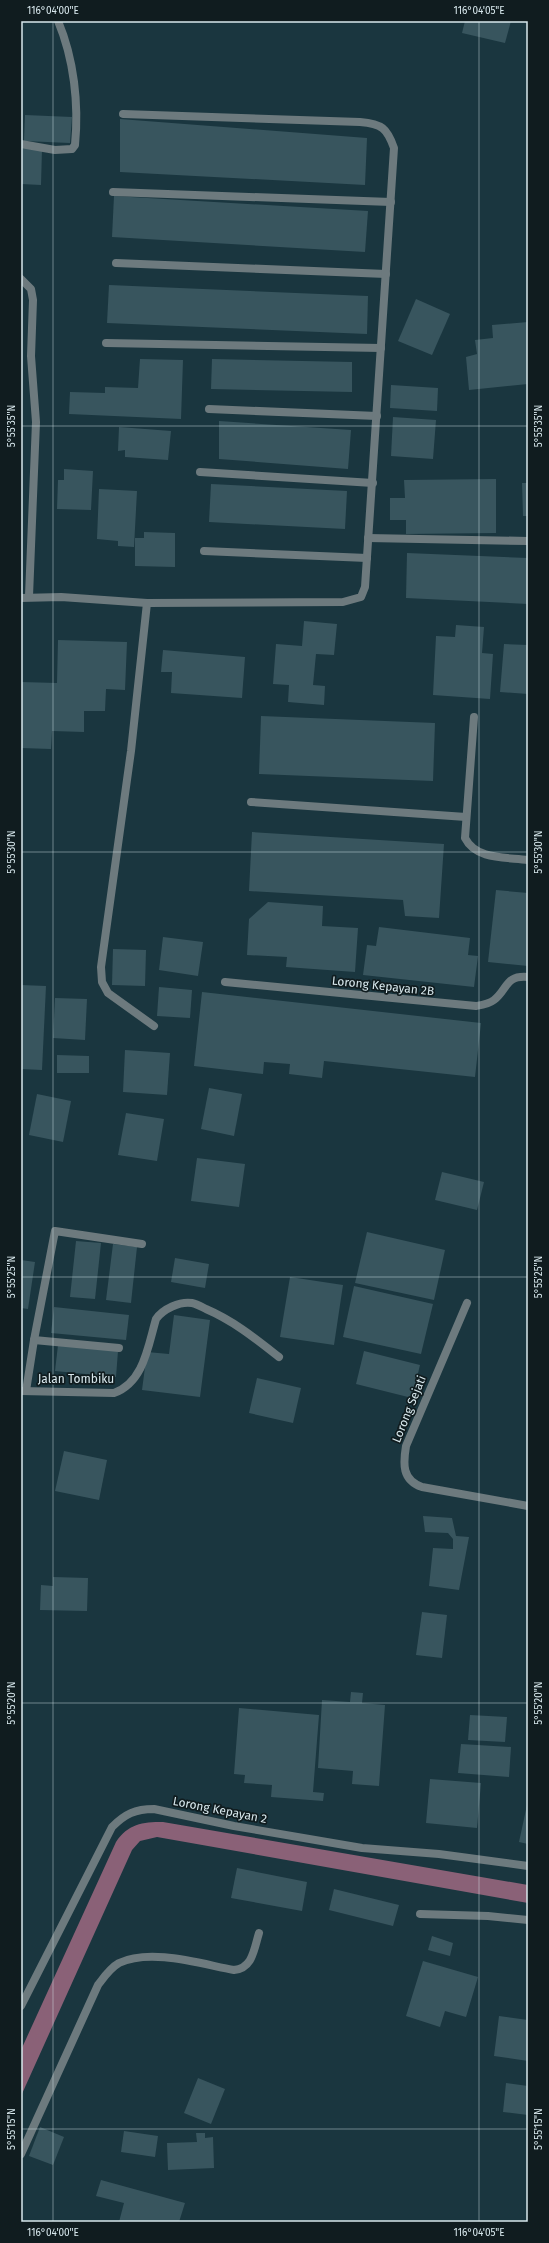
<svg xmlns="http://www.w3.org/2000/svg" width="549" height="2243" font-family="'Fira Sans',sans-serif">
<rect width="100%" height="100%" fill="#1a363f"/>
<path fill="#8a6177" d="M 163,1822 L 528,1885 L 528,1903 L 157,1837 L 140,1841 L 132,1850 L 21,2096 L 21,2050 L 116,1842 C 128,1824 142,1822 163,1822 Z"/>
<g fill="#38555e">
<path d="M 465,21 L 511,21 L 505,43 L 462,33 Z"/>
<path d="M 25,115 L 72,117 L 70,143 L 24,141 Z"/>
<path d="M 120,119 L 367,138 L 365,185 L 120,172 Z"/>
<path d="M 21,148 L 42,149 L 41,185 L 21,184 Z"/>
<path d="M 114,196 L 368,211 L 365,252 L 112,237 Z"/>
<path d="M 109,285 L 368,296 L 367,334 L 107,323 Z"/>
<path d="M 416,299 L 450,314 L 432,355 L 398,341 Z"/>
<path d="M 528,322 L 528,384 L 469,390 L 466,357 L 477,354 L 475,340 L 493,338 L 492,325 Z"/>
<path d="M 140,359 L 183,360 L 181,419 L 69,414 L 70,392 L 105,393 L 105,387 L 138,388 Z"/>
<path d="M 212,359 L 352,362 L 352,392 L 211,389 Z"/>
<path d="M 391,385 L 438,388 L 437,411 L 390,408 Z"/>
<path d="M 393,417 L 436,420 L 433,459 L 391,456 Z"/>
<path d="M 219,421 L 351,430 L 348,469 L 219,459 Z"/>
<path d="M 119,427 L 171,431 L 168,460 L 125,457 L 125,450 L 118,451 Z"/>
<path d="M 64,469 L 93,471 L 91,510 L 57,509 L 58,480 L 64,480 Z"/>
<path d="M 496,479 L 496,533 L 406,534 L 406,520 L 390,520 L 390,498 L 405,498 L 404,480 Z"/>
<path d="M 522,483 L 528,483 L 528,516 L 523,516 Z"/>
<path d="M 211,484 L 347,491 L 345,529 L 209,522 Z"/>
<path d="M 99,489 L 137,491 L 134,547 L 118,546 L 118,541 L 97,539 Z"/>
<path d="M 144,532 L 175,533 L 175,567 L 135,566 L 135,538 L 144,538 Z"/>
<path d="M 407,553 L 528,558 L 528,604 L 406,598 Z"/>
<path d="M 304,621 L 337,624 L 334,655 L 316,654 L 313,685 L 325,686 L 324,705 L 288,702 L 289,685 L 273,684 L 276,644 L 302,646 Z"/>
<path d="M 456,625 L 484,627 L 482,653 L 493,654 L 490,699 L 433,695 L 436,636 L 455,637 Z"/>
<path d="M 58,640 L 127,642 L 125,690 L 106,689 L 105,711 L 84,711 L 84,732 L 52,731 L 51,749 L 21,748 L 21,682 L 57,683 Z"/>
<path d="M 504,644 L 528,645 L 528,694 L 500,692 Z"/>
<path d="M 163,650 L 245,657 L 242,698 L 171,693 L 172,672 L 161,672 Z"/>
<path d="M 261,716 L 435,723 L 433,781 L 259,774 Z"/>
<path d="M 252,832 L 444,844 L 439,918 L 405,916 L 403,900 L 249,891 Z"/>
<path d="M 496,890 L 528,893 L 528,966 L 488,962 Z"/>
<path d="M 268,902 L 323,906 L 322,926 L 358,928 L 355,972 L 286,967 L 287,957 L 247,955 L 249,919 Z"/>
<path d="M 379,927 L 470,938 L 468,955 L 478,956 L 474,987 L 363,975 L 367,945 L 376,946 Z"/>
<path d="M 163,937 L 203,942 L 198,976 L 159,970 Z"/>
<path d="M 113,949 L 146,950 L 145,986 L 112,985 Z"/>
<path d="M 21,985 L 46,986 L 42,1070 L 21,1069 Z"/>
<path d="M 159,987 L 192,990 L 190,1018 L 157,1016 Z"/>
<path d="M 202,992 L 481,1023 L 475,1077 L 324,1061 L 322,1078 L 289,1074 L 290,1064 L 264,1062 L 263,1074 L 194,1066 Z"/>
<path d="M 55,998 L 87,999 L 85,1040 L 53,1038 Z"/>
<path d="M 125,1050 L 170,1053 L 167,1095 L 123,1092 Z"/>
<path d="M 57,1055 L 89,1056 L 89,1073 L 57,1073 Z"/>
<path d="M 209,1088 L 242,1094 L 234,1136 L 201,1129 Z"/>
<path d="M 37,1094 L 71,1101 L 63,1142 L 29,1135 Z"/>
<path d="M 126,1113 L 164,1119 L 157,1161 L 118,1155 Z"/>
<path d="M 197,1158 L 245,1164 L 239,1207 L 191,1201 Z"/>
<path d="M 442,1172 L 484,1182 L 477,1210 L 435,1200 Z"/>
<path d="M 367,1232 L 445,1250 L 434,1300 L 355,1283 Z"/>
<path d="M 76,1241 L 101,1243 L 95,1299 L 70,1297 Z"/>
<path d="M 113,1244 L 137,1247 L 131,1303 L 106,1300 Z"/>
<path d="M 175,1258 L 209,1264 L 205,1288 L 171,1282 Z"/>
<path d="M 21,1260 L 35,1262 L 28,1309 L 21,1308 Z"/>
<path d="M 290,1277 L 343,1285 L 334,1345 L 280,1337 Z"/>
<path d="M 354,1286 L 433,1304 L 421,1354 L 343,1337 Z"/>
<path d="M 54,1307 L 129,1315 L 126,1340 L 51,1333 Z"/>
<path d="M 174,1315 L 210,1320 L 200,1397 L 142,1390 L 147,1352 L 169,1354 Z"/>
<path d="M 58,1345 L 118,1351 L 116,1377 L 55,1371 Z"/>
<path d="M 364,1351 L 420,1365 L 412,1398 L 356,1384 Z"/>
<path d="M 257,1378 L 301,1388 L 293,1423 L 249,1413 Z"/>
<path d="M 64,1451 L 107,1460 L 99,1500 L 55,1491 Z"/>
<path d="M 423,1516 L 452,1518 L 456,1536 L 469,1537 L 459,1590 L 429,1586 L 433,1548 L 453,1549 L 453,1539 L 448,1533 L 425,1532 Z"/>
<path d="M 53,1577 L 88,1578 L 87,1611 L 40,1610 L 41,1585 L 53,1586 Z"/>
<path d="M 422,1612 L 447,1615 L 442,1658 L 416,1655 Z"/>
<path d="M 351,1692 L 363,1693 L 362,1703 L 385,1705 L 379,1786 L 352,1784 L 353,1771 L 318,1768 L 322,1700 L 350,1702 Z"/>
<path d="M 239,1708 L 319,1715 L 313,1792 L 324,1793 L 323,1801 L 271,1797 L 272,1785 L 244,1783 L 245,1775 L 234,1774 Z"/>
<path d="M 470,1715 L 507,1717 L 505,1742 L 468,1740 Z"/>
<path d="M 461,1744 L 511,1747 L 509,1777 L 458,1773 Z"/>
<path d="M 430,1779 L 481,1783 L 477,1828 L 426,1823 Z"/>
<path d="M 527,1805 L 528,1805 L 528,1844 L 519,1842 Z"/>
<path d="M 237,1868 L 307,1882 L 302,1911 L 231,1898 Z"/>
<path d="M 334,1889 L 399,1905 L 393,1926 L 329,1910 Z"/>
<path d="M 432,1936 L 453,1943 L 450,1956 L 428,1950 Z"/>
<path d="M 423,1961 L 478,1977 L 466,2017 L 445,2011 L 440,2027 L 406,2016 Z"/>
<path d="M 499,2016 L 528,2020 L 528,2061 L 494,2056 Z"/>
<path d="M 198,2078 L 225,2089 L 211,2124 L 184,2113 Z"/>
<path d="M 506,2083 L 528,2086 L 528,2115 L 503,2112 Z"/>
<path d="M 40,2127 L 64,2137 L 53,2165 L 29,2156 Z"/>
<path d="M 124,2131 L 158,2136 L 155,2157 L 121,2152 Z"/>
<path d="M 196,2133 L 205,2133 L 205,2138 L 213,2137 L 214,2168 L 168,2170 L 167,2143 L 197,2142 Z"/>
<path d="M 101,2180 L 185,2203 L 179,2222 L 119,2222 L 124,2203 L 96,2196 Z"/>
</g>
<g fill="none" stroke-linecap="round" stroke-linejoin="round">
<g stroke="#6d7a7e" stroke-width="8">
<path d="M 21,144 L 55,150 L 72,149 L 75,145 C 79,104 74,59 58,21"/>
<path d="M 113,192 L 391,202"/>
<path d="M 116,263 L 386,274"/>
<path d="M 21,279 L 31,289 L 33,300 L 31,356 L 36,422 L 29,596"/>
<path d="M 106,343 L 381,348"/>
<path d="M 209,409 L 377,416"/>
<path d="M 200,472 L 373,483"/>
<path d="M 368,538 L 528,541"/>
<path d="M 204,551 L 367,558"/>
<path d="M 21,598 L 61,597 L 147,603 L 343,602 L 361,597 L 365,587 L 394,148 C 387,128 382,124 360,122 L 123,114"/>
<path d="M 147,603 L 131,751 L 101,967 L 102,982 L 108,993 L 154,1026"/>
<path d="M 474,717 L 465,838 C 476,860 506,857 528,860"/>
<path d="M 251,802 L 466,817"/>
<path d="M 225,982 L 476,1006 C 482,1005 489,1004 494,1000 C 508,989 505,975 528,977"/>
<path d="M 467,1303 L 406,1446 C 403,1464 402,1480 422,1487 L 528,1506"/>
<path d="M 34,1340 L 119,1348"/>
<path d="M 21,1391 L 114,1393 C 144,1382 148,1346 156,1319 C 163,1309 180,1301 192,1303 C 197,1304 202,1307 206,1309 C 234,1321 256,1339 279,1357"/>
<path d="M 26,1391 L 34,1340 L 55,1231 L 142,1244"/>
<path d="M 420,1914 L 488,1916 L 528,1920"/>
<path d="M 21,2006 L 112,1827 C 125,1814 135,1809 154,1809 L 234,1826 L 362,1848 L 439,1854 L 528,1866"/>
<path d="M 21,2154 L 98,1985 C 104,1977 110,1968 119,1963 C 151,1948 201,1964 234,1970 C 253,1968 254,1949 259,1933"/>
</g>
</g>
<path fill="none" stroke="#d8e8ed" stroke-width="1" stroke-opacity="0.45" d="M 53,21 L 53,2222M 479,21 L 479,2222M 21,426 L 528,426M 21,852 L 528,852M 21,1277 L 528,1277M 21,1703 L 528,1703M 21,2129 L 528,2129"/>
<g text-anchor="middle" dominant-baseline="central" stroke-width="3.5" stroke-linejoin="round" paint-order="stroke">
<g font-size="12" fill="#d8e8ed" stroke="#101c1f">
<text transform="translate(383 986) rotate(6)">Lorong Kepayan 2B</text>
<text x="76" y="1379">Jalan Tombiku</text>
<text transform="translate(409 1409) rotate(-68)">Lorong Sejati</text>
<text transform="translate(220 1810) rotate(11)">Lorong Kepayan 2</text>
</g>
</g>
<rect width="549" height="2243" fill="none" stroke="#101c1f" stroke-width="44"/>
<rect x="22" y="22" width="505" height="2199" fill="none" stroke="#d8e8ed" stroke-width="1.5"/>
<g font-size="10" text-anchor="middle" fill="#d8e8ed">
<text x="53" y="14">116°04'00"E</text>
<text x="479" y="14">116°04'05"E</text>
<text transform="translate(11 426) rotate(-90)" y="4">5°55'35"N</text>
<text transform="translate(538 426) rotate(-90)" y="4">5°55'35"N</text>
<text transform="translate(11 852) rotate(-90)" y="4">5°55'30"N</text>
<text transform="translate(538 852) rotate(-90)" y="4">5°55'30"N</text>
<text transform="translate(11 1277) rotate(-90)" y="4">5°55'25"N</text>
<text transform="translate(538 1277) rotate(-90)" y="4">5°55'25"N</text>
<text transform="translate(11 1703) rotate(-90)" y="4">5°55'20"N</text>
<text transform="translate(538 1703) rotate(-90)" y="4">5°55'20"N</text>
<text transform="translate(11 2129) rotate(-90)" y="4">5°55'15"N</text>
<text transform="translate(538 2129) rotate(-90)" y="4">5°55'15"N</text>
<text x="53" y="2236">116°04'00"E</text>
<text x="479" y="2236">116°04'05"E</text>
</g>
</svg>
